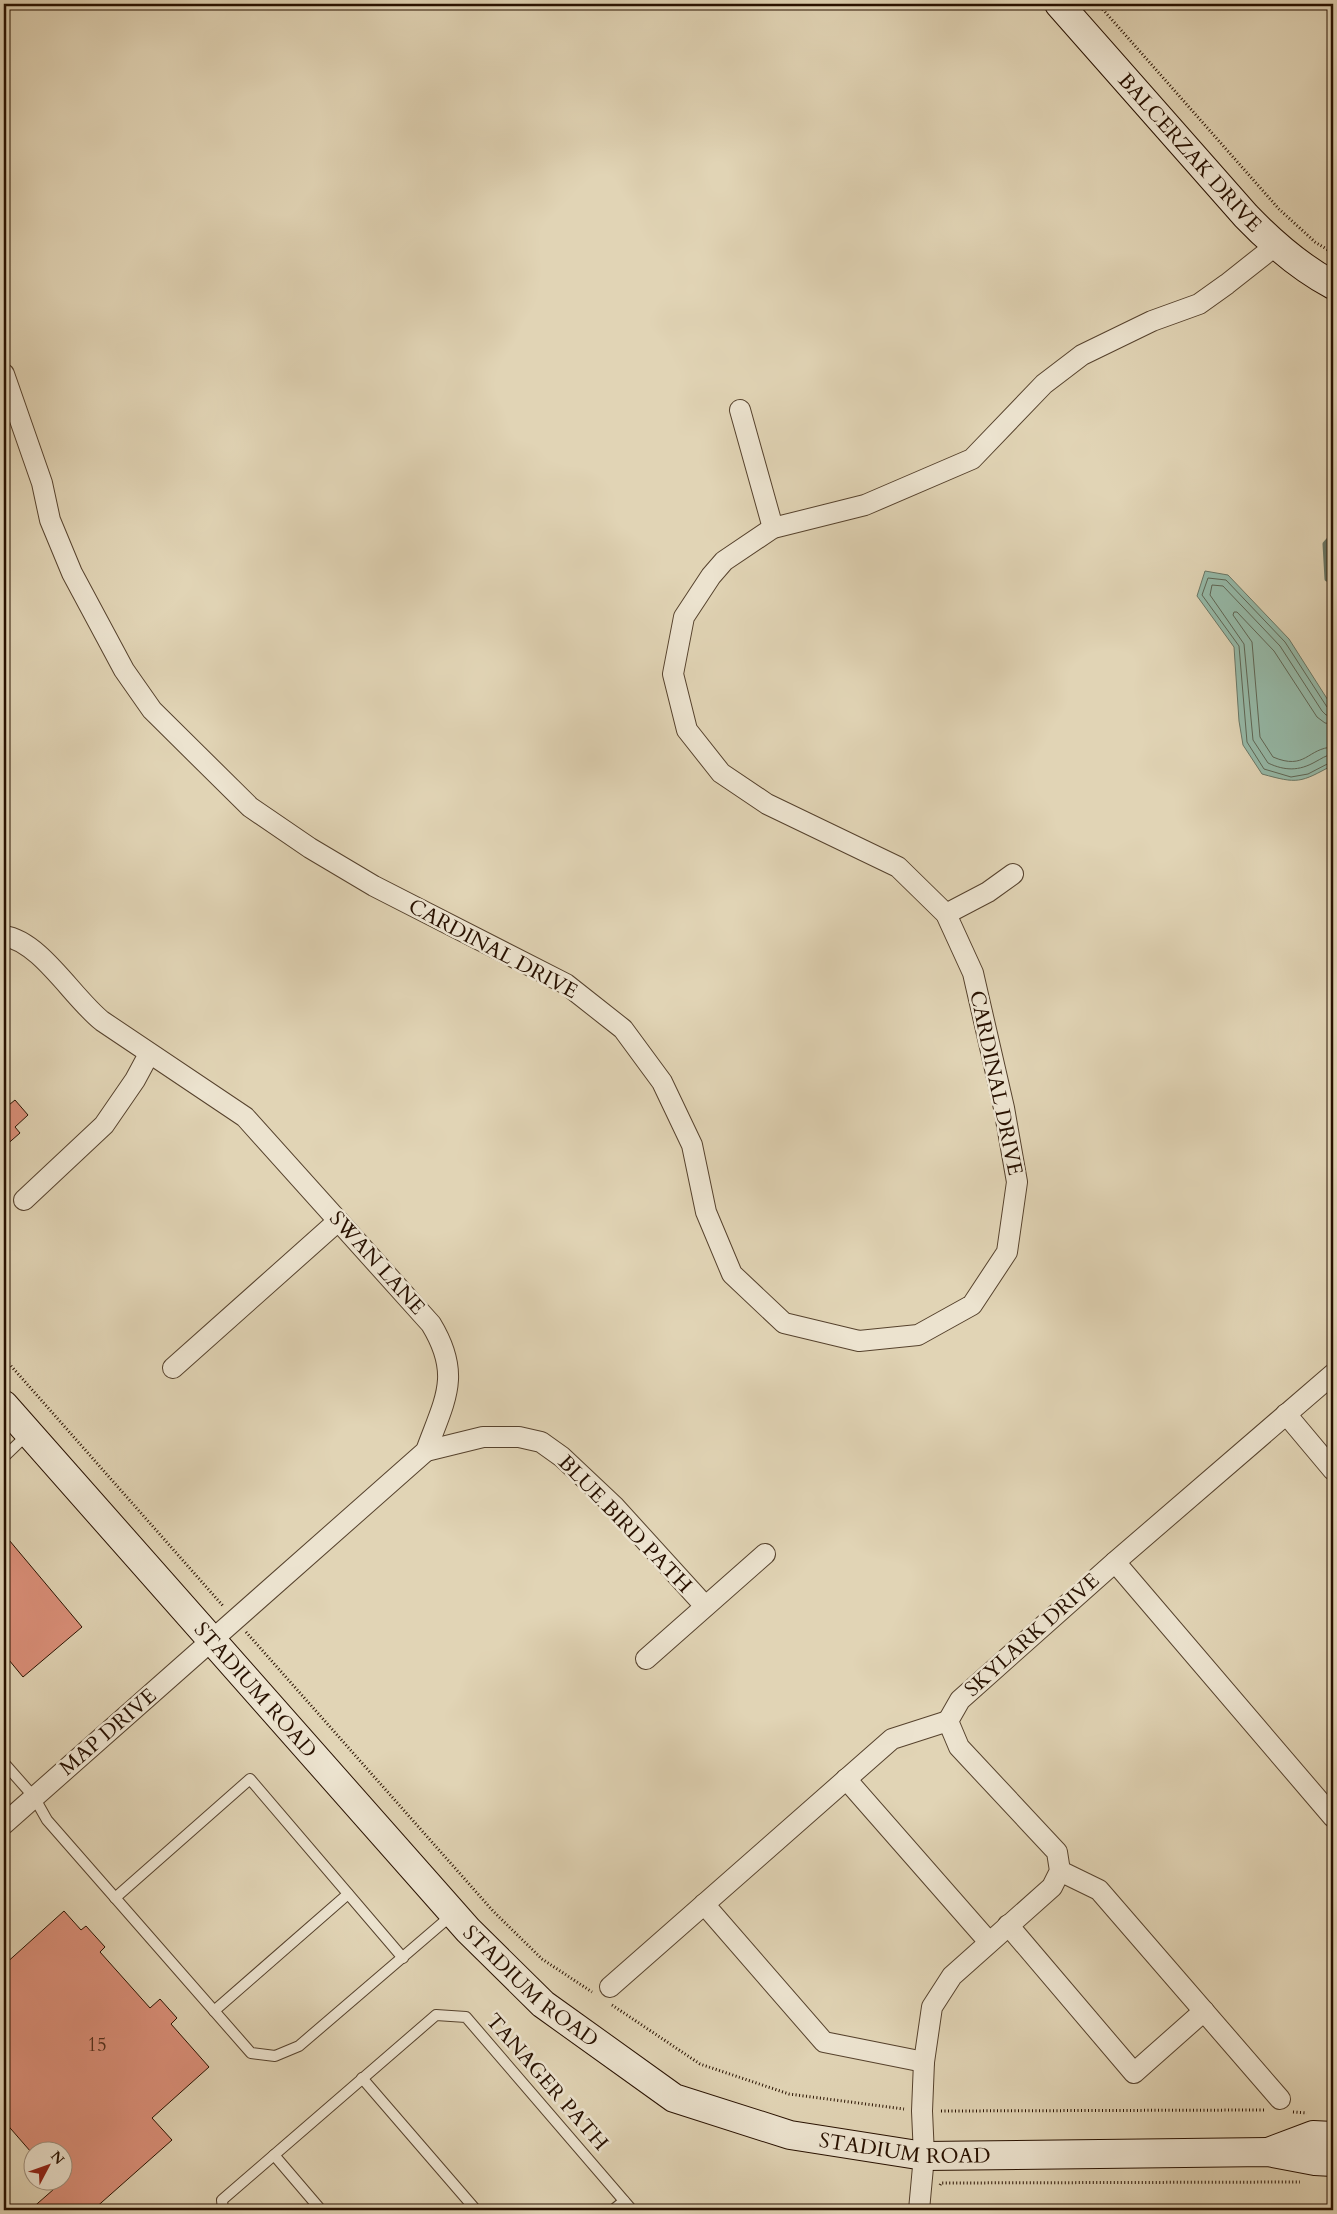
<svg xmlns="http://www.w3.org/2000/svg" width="1337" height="2214" font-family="Cardo,serif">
<rect width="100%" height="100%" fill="#e1d4b5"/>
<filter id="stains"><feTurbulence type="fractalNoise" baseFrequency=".004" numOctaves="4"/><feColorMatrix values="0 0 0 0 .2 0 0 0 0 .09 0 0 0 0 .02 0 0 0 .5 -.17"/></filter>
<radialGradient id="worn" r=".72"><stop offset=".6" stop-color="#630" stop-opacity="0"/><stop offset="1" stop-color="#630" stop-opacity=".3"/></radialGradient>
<path fill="#95b9a8" stroke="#697665" d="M 1205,571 L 1228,575 L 1289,639 L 1333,708 L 1333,765 C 1300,783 1298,784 1262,774 L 1243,745 L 1239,721 L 1234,647 L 1197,596 Z"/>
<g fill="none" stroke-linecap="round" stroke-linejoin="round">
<g stroke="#5e6554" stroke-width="1">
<path d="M 1333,710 L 1327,707 L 1285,642 L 1226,580 L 1208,578 L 1202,595 L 1239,646 L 1247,742 L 1264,769 L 1291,777 L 1308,774 L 1333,761"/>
<path d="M 1333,716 L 1326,715 L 1322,711 L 1280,646 L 1223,586 L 1212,585 L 1210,595 L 1244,644 L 1253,740 L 1268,763 C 1285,771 1299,771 1315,762 C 1321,759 1326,755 1333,754"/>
<path d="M 1333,724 L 1325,723 L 1317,717 L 1274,651 L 1237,612 L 1234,612 L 1233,615 L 1252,642 L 1260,737 L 1273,757 C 1306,771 1307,748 1333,747"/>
</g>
<path stroke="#697665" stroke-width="5" d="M 1333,535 L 1325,544 L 1327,579 L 1333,582"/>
</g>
<g fill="#db907a" stroke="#281100">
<path d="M 15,1100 L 28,1115 L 15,1127 L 20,1133 L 4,1147 L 4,1109 Z"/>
<path d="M 4,1534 L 82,1627 L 23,1677 L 4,1654 Z"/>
<path d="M 64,1911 L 81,1930 L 86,1926 L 105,1947 L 100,1952 L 150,2008 L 160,1999 L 177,2018 L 171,2024 L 209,2067 L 152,2118 L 172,2140 L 93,2210 L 30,2210 L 62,2182 L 62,2152 L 31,2152 L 4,2121 L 4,1965 Z"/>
</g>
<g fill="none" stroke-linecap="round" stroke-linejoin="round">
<defs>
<g id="lane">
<path d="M 4,1457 L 28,1434"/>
<path d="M 4,1763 L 34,1797 L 47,1820 L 251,2053 L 275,2056 L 299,2046 L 453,1914"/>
<path d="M 115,1898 L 250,1779 L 403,1958"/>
<path d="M 214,2011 L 348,1894"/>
<path d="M 362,2078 L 476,2210"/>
<path d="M 274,2155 L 321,2210"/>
<path d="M 223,2210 L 222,2200 L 436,2015 L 466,2017 L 632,2210"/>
<path d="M 613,2210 L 624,2201"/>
</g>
<g id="street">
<path d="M 4,374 L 42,483 L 50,520 L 72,573 L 124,670 L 152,710 L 250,807 L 310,848 L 374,886 L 566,984 L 623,1029 L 662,1082 L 692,1145 L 706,1212 L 732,1274 L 784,1323 L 859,1341 L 918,1335 L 972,1305 L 1007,1252 L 1017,1182 L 1004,1108 L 973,973 L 946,914 L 898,867 L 767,804 L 721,773 L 687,730 L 673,674 L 684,617 L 711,576 L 724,561 L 773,528 L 865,505 L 972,459 L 1044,384 L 1082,355 L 1152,321 L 1199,304 L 1227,284 L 1275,246"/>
<path d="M 740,410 L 773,528"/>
<path d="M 946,914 L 988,892 L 1013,874"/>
<path d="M 4,936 C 40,941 73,998 102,1021 L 245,1117 L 431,1324 C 462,1375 445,1399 426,1451 L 4,1824"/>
<path d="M 24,1200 L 104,1125 L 135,1080 L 149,1054"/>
<path d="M 173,1368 L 338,1221"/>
<path d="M 1286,1414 L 1333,1470"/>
<path d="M 426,1451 L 483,1437 L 519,1437 L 541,1442 L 562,1457 L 614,1506 L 705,1606"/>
<path d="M 1115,1562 L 1333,1817"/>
<path d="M 646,1659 L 765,1554"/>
<path d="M 846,1779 L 989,1942"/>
<path d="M 1060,1871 L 1099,1890 L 1280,2099"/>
<path d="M 704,1904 L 824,2042 L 924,2062"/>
<path d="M 1008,1925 L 1134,2073 L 1204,2011"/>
<path d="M 610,1987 L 892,1739 L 948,1721"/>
<path d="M 919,2210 L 924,2156 L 922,2111 L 924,2062 L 932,2007 L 952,1976 L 1052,1887 L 1060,1871 L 1057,1852 L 959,1747 L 948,1721 L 960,1700 L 1115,1562 L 1333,1374"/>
</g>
<g id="secondary">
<path id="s1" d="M 1059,4 L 1246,216 C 1272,243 1299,267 1333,285"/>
<path id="s2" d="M 4,1405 L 468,1930 L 543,2004 L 674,2098 L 790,2135 L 924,2156 L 1268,2152 L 1315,2161 L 1333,2162"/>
<path d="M 1268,2152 L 1313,2135 L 1333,2136"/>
</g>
</defs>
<use href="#lane" stroke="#56422d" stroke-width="12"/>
<use href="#street" stroke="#56422d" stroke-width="22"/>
<use href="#secondary" stroke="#281100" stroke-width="30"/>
<g stroke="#281100" stroke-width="3" stroke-dasharray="1 2.5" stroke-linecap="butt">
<path d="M 1098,4 L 1279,209 L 1315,242 L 1333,253"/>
<path d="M 4,1358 L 224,1607"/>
<path d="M 246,1632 L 493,1911 L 542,1959 L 592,1992"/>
<path d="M 612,2005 L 700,2064 L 789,2094 L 904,2109"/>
<path d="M 941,2111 L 1264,2110"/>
<path d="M 1293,2112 L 1307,2113"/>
<path d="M 940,2185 L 941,2183 L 1300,2182"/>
</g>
<use href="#lane" stroke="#ece3cf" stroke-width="10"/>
<use href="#street" stroke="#ece3cf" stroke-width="20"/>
<use href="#secondary" stroke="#ece3cf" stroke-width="28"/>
</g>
<g text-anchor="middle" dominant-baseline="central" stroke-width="5" stroke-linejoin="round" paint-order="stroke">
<g font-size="19" fill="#55311e">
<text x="97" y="2045">15</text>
</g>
<g font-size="21" fill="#281100" stroke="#ece3cf">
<text stroke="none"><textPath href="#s1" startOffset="198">BALCERZAK DRIVE</textPath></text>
<text transform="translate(493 949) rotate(28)">CARDINAL DRIVE</text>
<text transform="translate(996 1083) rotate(78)">CARDINAL DRIVE</text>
<text transform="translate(377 1263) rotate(48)">SWAN LANE</text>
<text transform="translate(625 1524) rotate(46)">BLUE BIRD PATH</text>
<text transform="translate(1032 1635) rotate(-42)">SKYLARK DRIVE</text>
<text stroke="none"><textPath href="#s2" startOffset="380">STADIUM ROAD</textPath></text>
<text transform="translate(108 1732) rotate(-41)">MAP DRIVE</text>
<text stroke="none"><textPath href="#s2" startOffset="785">STADIUM ROAD</textPath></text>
<text transform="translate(547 2082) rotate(49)">TANAGER PATH</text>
<text stroke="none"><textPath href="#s2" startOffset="1205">STADIUM ROAD</textPath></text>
</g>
</g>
<rect width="1337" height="2214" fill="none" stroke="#e1d4b5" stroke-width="20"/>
<rect x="5" y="5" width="1327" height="2204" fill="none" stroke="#281100" stroke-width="2.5"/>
<rect x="10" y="10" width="1317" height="2194" fill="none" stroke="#281100"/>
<g transform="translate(48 2166) rotate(49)"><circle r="24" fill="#ece3cf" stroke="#9e8f7c"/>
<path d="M0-4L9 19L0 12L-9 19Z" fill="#8f2418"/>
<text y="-8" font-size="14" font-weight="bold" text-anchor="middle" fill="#281100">N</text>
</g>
<rect width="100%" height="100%" filter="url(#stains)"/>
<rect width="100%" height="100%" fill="url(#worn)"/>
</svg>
